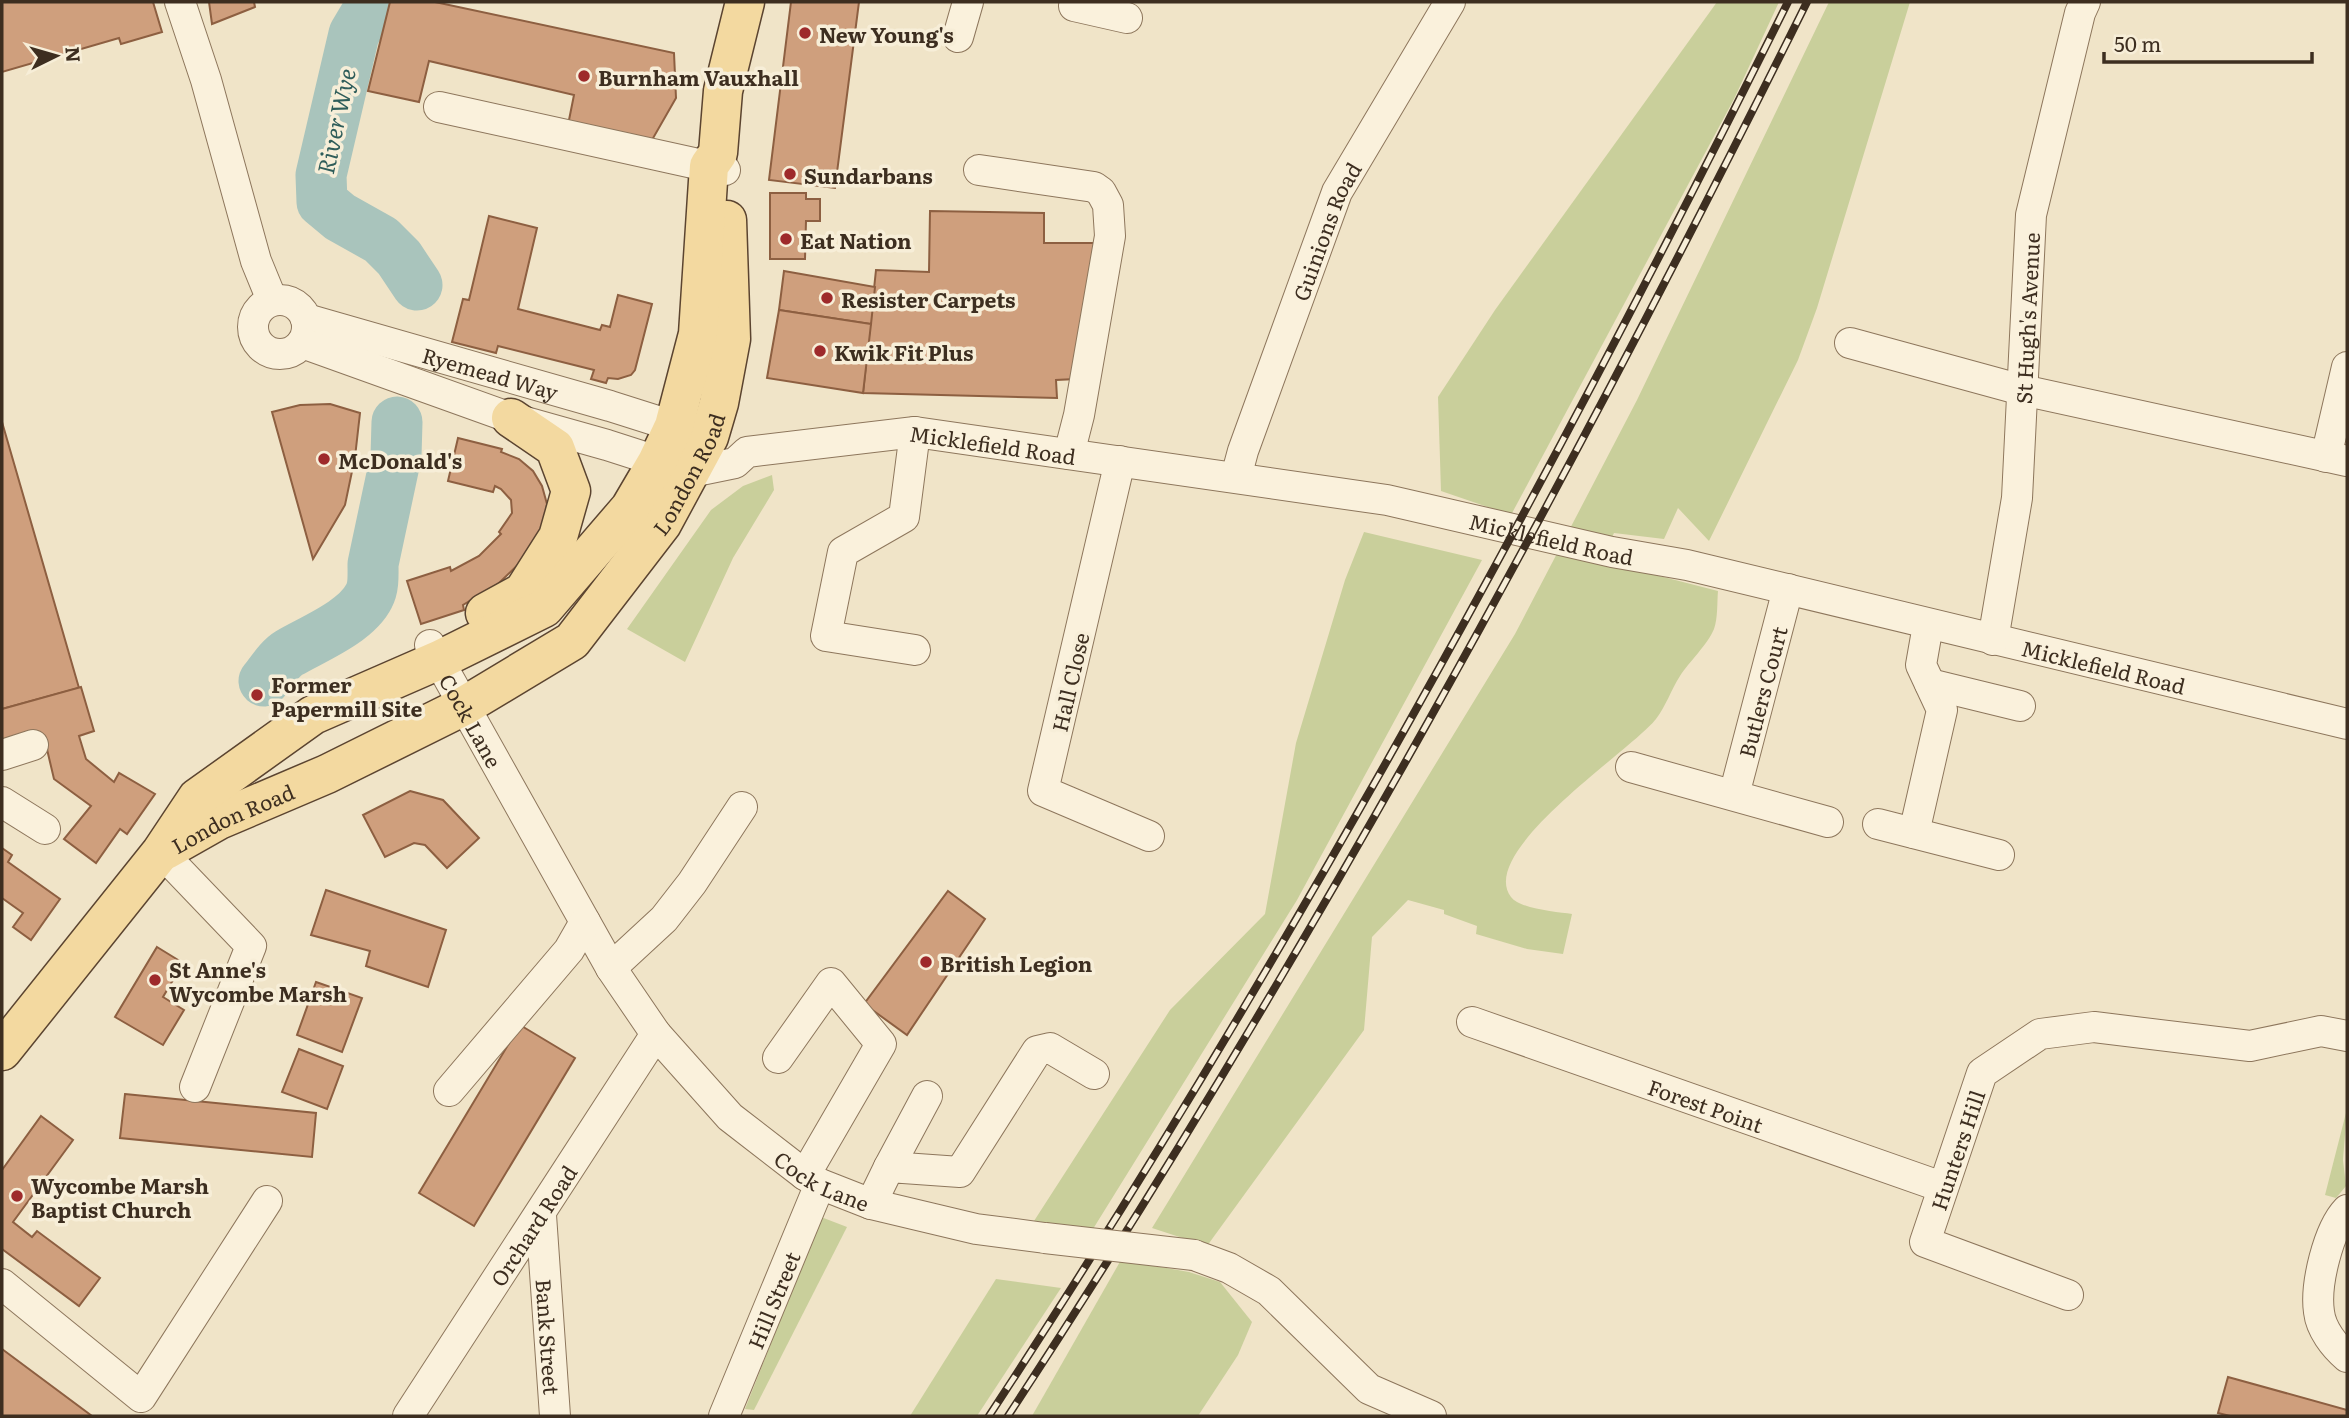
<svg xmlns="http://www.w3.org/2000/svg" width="2349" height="1418" font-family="Literata,serif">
<rect width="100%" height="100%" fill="#f0e4c8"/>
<g fill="#c9cf9b">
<path d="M 1717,2 L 1779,2 L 1734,99 L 1511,515 L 1441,491 L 1438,397 L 1495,310 Z"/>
<path d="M 1829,2 L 1910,2 L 1817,308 L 1798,360 L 1709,541 L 1678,508 L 1664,539 L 1614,533 L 1601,561 L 1718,591 C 1717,602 1718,618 1714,629 C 1708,644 1689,662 1680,676 C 1671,690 1666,706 1656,719 C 1632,750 1476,851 1511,897 C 1520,909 1557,912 1572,914 L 1563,954 L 1527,949 L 1476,934 L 1477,926 L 1444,914 L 1444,910 L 1408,900 L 1372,937 L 1364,1030 L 1207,1246 L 1152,1228 L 1515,634 L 1637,400 Z"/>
<path d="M 772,475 L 774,490 L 733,558 L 685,662 L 627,629 L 711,510 L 743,486 Z"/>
<path d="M 1364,532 L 1482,560 L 1297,900 L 1093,1229 L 1034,1221 L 1170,1010 L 1265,914 L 1296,743 L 1345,580 Z"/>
<path d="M 2347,1109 L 2343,1160 L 2346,1186 L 2336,1198 L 2325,1195 Z"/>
<path d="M 821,1217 L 847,1227 L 754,1410 L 745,1409 Z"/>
<path d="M 1121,1260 L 1189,1272 L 1220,1282 L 1252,1322 L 1238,1355 L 1198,1416 L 1032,1416 Z"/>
<path d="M 996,1279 L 1061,1288 L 977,1416 L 910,1416 Z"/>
</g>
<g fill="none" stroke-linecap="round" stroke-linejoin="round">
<g stroke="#a9c4bc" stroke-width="51">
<path d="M 373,2 L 354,34 L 321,175 L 322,202 L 340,217 L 381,240 L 399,258 L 417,285"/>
<path d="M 264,681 C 271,673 279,659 289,653 C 313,639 356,622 369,596 C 374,587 373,574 373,564 L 396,456 L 397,422"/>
</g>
</g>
<g fill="#cf9f7d" stroke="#8d5f41" stroke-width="2">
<path d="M 2,2 L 153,2 L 162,32 L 121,44 L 119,38 L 2,72 Z"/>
<path d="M 209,2 L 254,2 L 255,7 L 212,24 Z"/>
<path d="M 390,2 L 435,2 L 674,53 L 676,98 L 652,140 L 568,125 L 574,95 L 429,61 L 419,102 L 368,91 Z"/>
<path d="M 791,2 L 859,2 L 835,188 L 769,180 Z"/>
<path d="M 770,193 L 806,193 L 806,199 L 820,199 L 820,221 L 806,221 L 805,259 L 770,259 Z"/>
<path d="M 930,211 L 1044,213 L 1044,243 L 1097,243 L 1076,379 L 1056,380 L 1057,398 L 863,393 L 876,270 L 929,272 Z"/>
<path d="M 489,216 L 537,228 L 518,309 L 600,330 L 602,325 L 610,327 L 618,295 L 652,304 L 635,370 L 631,375 L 618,379 L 608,378 L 606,383 L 591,379 L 594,370 L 498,346 L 496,353 L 452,342 L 463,299 L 469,300 Z"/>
<path d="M 784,271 L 875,287 L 871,324 L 779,310 Z"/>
<path d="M 779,310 L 871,324 L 863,393 L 767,378 Z"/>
<path d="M 330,404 L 360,413 L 355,457 L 345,505 L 313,559 L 272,412 L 300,405 Z"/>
<path d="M 2,422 L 79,688 L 2,709 Z"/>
<path d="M 458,438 L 502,449 L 501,452 L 519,459 L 533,471 L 542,486 L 547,504 L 545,522 L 528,555 L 498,584 L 463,605 L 464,610 L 421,624 L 407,581 L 450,567 L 451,571 L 479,556 L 501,534 L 499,532 L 512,513 L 511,500 L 501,489 L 495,486 L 493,492 L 448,481 Z"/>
<path d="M 81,687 L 94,731 L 79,736 L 86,759 L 114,782 L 119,773 L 155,794 L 127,834 L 120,829 L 96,863 L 64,839 L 91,806 L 54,779 L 46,745 L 2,743 L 2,709 Z"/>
<path d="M 410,791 L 443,800 L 479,838 L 447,868 L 425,845 L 414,843 L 385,857 L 363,815 Z"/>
<path d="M 2,848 L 12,855 L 8,862 L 60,899 L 31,940 L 13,927 L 23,913 L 2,898 Z"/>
<path d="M 326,890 L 446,930 L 428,987 L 366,966 L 370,951 L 311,935 Z"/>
<path d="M 948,891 L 985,919 L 907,1035 L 864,1004 Z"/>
<path d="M 157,947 L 183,963 L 163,997 L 184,1010 L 163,1045 L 115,1017 Z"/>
<path d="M 316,982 L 362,998 L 342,1052 L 297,1035 Z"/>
<path d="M 520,1025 L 575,1058 L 474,1226 L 419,1193 Z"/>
<path d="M 299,1049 L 343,1066 L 327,1109 L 282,1092 Z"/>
<path d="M 125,1094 L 316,1113 L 312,1157 L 120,1138 Z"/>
<path d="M 41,1116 L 73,1140 L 13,1222 L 32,1237 L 37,1231 L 100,1278 L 79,1306 L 2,1249 L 2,1170 Z"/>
<path d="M 2,1349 L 92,1416 L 2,1416 Z"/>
<path d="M 2228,1377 L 2347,1410 L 2347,1416 L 2230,1416 L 2218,1413 Z"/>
</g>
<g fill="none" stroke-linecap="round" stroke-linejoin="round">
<defs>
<g id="minor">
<path d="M 180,2 L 206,80 L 256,261 L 272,300"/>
<path d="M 1075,2 L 1074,6 L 1127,18"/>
<path d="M 958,37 L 968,2"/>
<path d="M 439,107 L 725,170"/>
<path d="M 979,170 L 1094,187 L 1101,192 L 1108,205 L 1110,236 L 1079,415 L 1069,454"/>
<circle cx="280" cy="327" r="27"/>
<path id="s1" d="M 306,319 L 610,406 L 692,432"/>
<path id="s2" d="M 302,343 L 511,418 L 607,445 L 691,472 L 735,463 L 747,452 L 915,432 L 1387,500 L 1612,552 L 1687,565 L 2347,724"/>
<path d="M 1850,343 L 2022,390 L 2347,461"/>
<path d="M 915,432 L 904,517 L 843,552 L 826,636 L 915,650"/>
<path d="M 2326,457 L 2347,367"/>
<path d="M 1120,461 L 1043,791 L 1149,836"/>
<path id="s3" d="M 1236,477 L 1243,451 L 1337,192 L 1450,2"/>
<path id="s4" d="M 1993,640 L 2017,498 L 2031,215 L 2080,13 L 2085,2"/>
<path id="s5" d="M 430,645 L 611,968 L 656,1034 L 730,1117 L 805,1175 L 820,1184 L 871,1204 L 976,1229 L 1045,1238"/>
<path d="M 1930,684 L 2020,706"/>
<path d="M 2,755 L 33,745"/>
<path d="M 1631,767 L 1828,822"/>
<path id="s6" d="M 1734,795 L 1788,589"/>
<path d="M 2,802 L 45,829"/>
<path d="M 1878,824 L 1999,855"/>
<path d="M 1914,833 L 1942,710 L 1921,665 L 1928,625"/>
<path d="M 161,852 L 251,946 L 195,1087"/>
<path d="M 611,968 L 664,919 L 692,883 L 742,807"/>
<path id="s7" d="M 1472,1022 L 1942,1187"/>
<path d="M 778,1058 L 831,983 L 881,1044 L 805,1175"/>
<path d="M 449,1091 L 569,950 L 585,922"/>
<path d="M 889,1167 L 927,1096"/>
<path d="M 871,1204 L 889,1167 L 960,1172 L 1037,1051 L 1050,1048 L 1094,1074"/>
<path d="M 2347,1210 C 2328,1230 2315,1285 2319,1312 C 2321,1329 2334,1346 2347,1357"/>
<path id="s8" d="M 541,1215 L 555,1416"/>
<path d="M 1194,1255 L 1229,1268 L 1269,1291 L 1369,1389 L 1431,1416"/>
<path d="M 2,1284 L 141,1397 L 267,1201"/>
<path id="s9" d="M 2068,1295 L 1925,1242 L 1982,1073 L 2040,1034 L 2094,1027 L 2250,1046 L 2321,1031 L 2347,1036"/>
<path id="s10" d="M 408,1416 L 656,1034"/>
<path id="s11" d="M 724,1416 L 820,1184"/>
</g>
<g id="major">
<path d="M 485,613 L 523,592 L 558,537 L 571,491 L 555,448 L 511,418"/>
<path id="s12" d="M 166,850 L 219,820 L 327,774 L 464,706 L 572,641 L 662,524 L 709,437 L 719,403 L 731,339 L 727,220"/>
<path d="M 2,1051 L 161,852 L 197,798 L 313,715 L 439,660 L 544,608 L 630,508 L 657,462 L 674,426 L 698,334 L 709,166 L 718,153 L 723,91 L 745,2"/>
</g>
</defs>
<use href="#minor" stroke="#8d765c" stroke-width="32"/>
<use href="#major" stroke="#5b4430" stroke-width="41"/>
<use href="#minor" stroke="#faf1dc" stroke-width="30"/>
<use href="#major" stroke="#f3d9a0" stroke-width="38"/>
<defs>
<g id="rail">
<path d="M 989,1416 C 1286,963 1547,487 1788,2"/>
<path d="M 1008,1416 C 1305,963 1566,487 1807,2"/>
</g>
</defs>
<use href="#rail" stroke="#3d2e20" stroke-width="8"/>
<use href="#rail" stroke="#f7eed8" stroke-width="5" stroke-dasharray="16" stroke-linecap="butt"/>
<defs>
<path id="minor-bridge" d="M 1045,1238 L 1194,1255"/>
</defs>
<use href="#minor-bridge" stroke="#8d765c" stroke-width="32" stroke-linecap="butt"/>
<use href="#minor-bridge" stroke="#faf1dc" stroke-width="30"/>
</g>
<g fill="#9e2a2b" stroke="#f7eed8" stroke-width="2.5">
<circle cx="805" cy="33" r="7"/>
<circle cx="584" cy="76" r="7"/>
<circle cx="790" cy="174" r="7"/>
<circle cx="786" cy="239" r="7"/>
<circle cx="827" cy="298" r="7"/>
<circle cx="820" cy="351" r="7"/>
<circle cx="324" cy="459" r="7"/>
<circle cx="257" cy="695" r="7"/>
<circle cx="926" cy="962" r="7"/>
<circle cx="155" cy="980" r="7"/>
<circle cx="17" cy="1196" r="7"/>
</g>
<g text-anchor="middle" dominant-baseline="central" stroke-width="7" stroke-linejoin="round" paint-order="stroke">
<g font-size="21" font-weight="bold" fill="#3d2e20" stroke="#f7eed8" text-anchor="start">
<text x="819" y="33">New Young's</text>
<text x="598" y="76">Burnham Vauxhall</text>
<text x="804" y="174">Sundarbans</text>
<text x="800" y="239">Eat Nation</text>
<text x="841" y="298">Resister Carpets</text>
<text x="834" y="351">Kwik Fit Plus</text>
<text x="338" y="459">McDonald's</text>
<text x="271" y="683">Former<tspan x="271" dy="24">Papermill Site</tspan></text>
<text x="940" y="962">British Legion</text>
<text x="169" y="968">St Anne's<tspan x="169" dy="24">Wycombe Marsh</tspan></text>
<text x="31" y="1184">Wycombe Marsh<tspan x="31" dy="24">Baptist Church</tspan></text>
</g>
<g font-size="21" fill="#3d2e20" stroke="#f7eed8">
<text stroke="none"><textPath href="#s3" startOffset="262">Guinions Road</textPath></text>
<text stroke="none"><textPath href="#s4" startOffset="324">St Hugh's Avenue</textPath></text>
<text stroke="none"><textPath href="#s1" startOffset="192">Ryemead Way</textPath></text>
<text stroke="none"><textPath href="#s2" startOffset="719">Micklefield Road</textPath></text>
<text stroke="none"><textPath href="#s12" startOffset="662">London Road</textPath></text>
<text stroke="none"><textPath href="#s2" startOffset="1286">Micklefield Road</textPath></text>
<text stroke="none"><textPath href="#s2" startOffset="1853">Micklefield Road</textPath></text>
<text transform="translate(1069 682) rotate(-77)">Hall Close</text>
<text stroke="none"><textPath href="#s6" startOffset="107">Butlers Court</textPath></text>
<text stroke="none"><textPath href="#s5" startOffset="86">Cock Lane</textPath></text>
<text stroke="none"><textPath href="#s12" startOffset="74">London Road</textPath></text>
<text stroke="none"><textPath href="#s7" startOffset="248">Forest Point</textPath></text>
<text stroke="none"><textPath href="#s9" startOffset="250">Hunters Hill</textPath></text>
<text stroke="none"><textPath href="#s5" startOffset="674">Cock Lane</textPath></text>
<text stroke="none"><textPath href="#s10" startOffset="228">Orchard Road</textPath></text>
<text stroke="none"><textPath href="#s11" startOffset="126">Hill Street</textPath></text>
<text stroke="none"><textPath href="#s8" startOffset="122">Bank Street</textPath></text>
</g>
<g font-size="23" font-style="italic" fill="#2f5d5a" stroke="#f7eed8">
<text transform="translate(335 121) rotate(-78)">River Wye</text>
</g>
</g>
<rect width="2349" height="1418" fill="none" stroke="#3d2e20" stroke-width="7"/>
<g transform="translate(56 56) rotate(85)" stroke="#f7eed8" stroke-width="5" paint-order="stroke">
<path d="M0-5L12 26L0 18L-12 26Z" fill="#3d2e20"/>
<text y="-10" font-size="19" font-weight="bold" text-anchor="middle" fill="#3d2e20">N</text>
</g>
<path d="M2104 52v10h208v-10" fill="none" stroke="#3d2e20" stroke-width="3.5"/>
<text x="2114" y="52" font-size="21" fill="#3d2e20" stroke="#f7eed8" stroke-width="5" paint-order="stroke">50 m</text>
</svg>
